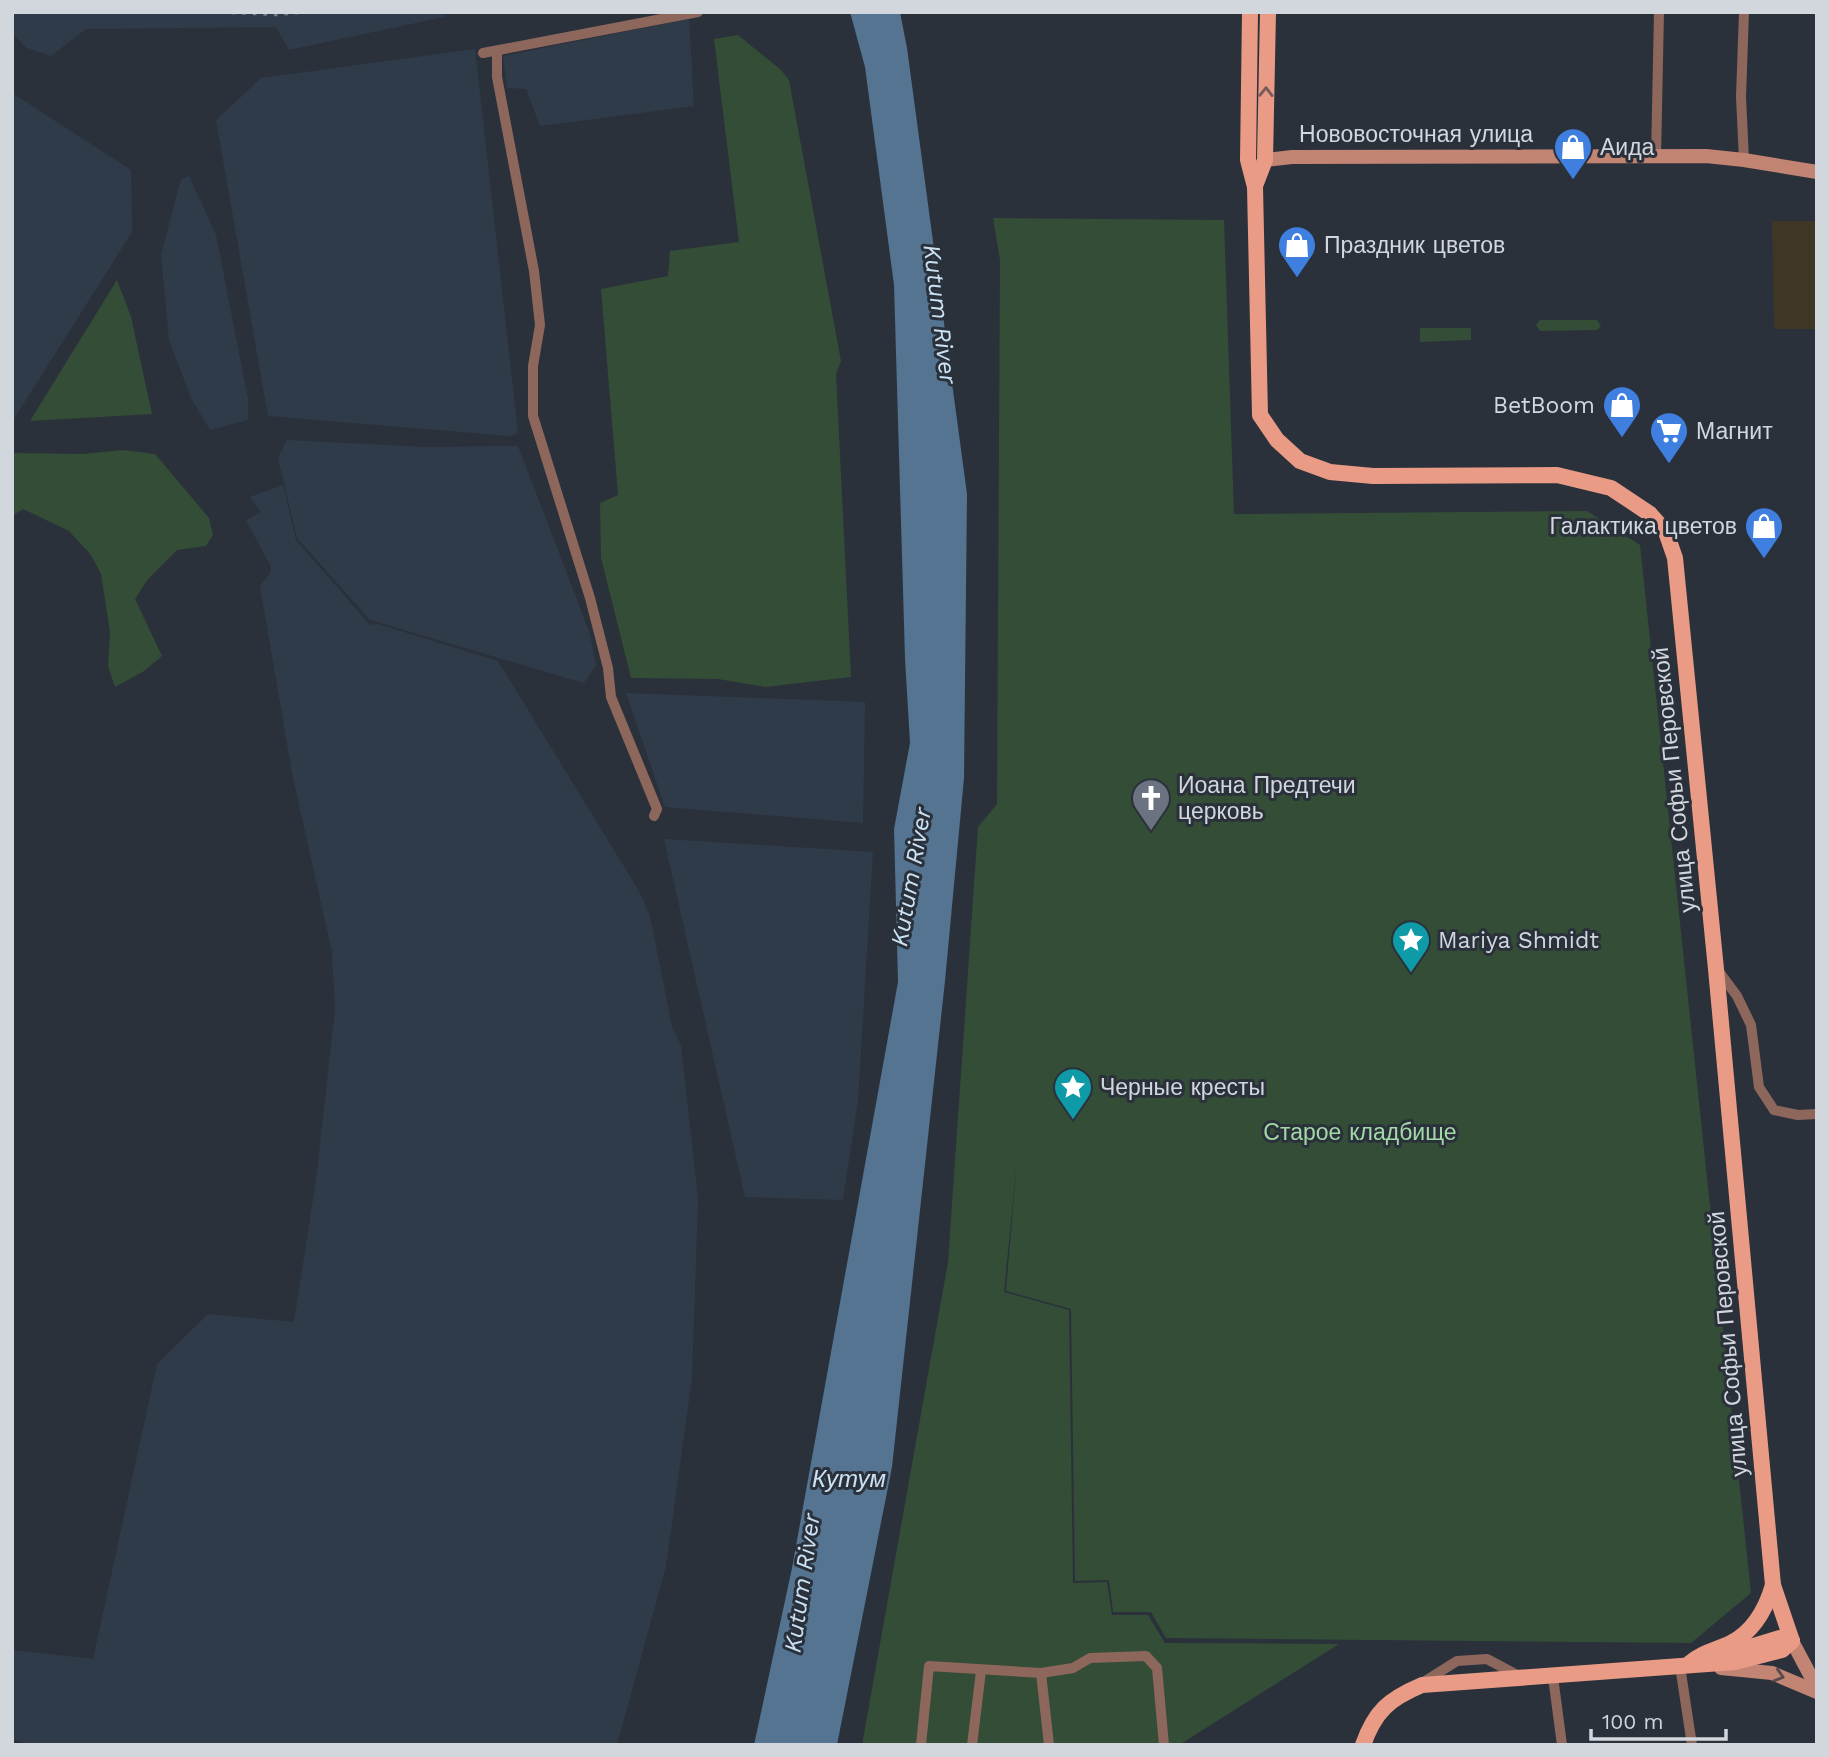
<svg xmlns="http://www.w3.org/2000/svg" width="1829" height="1757" font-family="'Work Sans',sans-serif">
<rect width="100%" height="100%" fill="#2a313b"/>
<g fill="#303b4a">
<path d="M 12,12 L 443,12 L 444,17 L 289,50 L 276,27 L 86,29 L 51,56 L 27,48 L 12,33 Z"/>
<path d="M 689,19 L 694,106 L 540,126 L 526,89 L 507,88 L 503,56 Z"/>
<path d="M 475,49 L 518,433 L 511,436 L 268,416 L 216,120 L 261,78 Z"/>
<path d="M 12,93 L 131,170 L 132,232 L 12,422 Z"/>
<path d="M 189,176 L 216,235 L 248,399 L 248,420 L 210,430 L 191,398 L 169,340 L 161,255 L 181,179 Z"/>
<path d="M 287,440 L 426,447 L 518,446 L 589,631 L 596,665 L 584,683 L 370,620 L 297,538 L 278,458 Z"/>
<path d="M 283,485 L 296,540 L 370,625 L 378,624 L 498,661 L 639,891 L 650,916 L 672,1027 L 681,1045 L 698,1199 L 692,1378 L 666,1566 L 617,1745 L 33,1745 L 12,1739 L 12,1650 L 93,1659 L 157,1364 L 208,1314 L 294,1322 L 316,1180 L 335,1009 L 332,952 L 292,773 L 260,586 L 271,572 L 271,567 L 246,520 L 261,512 L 250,497 Z"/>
<path d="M 626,693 L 865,702 L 863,823 L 665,807 Z"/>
<path d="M 664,839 L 873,852 L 858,1100 L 843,1200 L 745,1197 Z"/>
</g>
<path fill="#3f3726" d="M 1772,221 L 1817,221 L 1817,329 L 1774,329 Z"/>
<g fill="#344d36">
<path d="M 738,35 L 781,70 L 789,80 L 841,361 L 836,374 L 851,677 L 765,687 L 718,679 L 631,678 L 601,558 L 600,503 L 618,495 L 601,289 L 668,276 L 670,251 L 739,242 L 714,39 Z"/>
<path d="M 993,218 L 1224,220 L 1234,514 L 1587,511 L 1640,545 L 1751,1593 L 1691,1643 L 1166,1638 L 1151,1612 L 1113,1612 L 1109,1580 L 1075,1581 L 1071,1309 L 1006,1291 L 1017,1160 L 1004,1292 L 1069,1310 L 1073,1583 L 1107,1582 L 1112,1615 L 1148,1615 L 1165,1643 L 1339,1644 L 1179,1745 L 862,1745 L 948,1262 L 978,827 L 997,804 L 1000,260 Z"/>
<path d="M 117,280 L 131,317 L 152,414 L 30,421 Z"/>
<path d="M 1540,320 L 1597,320 L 1601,326 L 1597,330 L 1540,331 L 1536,325 Z"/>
<path d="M 1420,328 L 1471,328 L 1471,340 L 1420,342 Z"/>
<path d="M 123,450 L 155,454 L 209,518 L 213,535 L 206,546 L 177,550 L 148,579 L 135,599 L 162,656 L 144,671 L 115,687 L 108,666 L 110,632 L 101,574 L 91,555 L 69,531 L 23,509 L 12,516 L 12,453 L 83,454 Z"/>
</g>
<path fill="#547491" d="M 850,12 L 900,12 L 907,48 L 967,494 L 964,778 L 945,981 L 892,1467 L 837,1745 L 754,1745 L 792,1568 L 898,982 L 894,829 L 910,743 L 905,658 L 894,285 L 865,67 Z"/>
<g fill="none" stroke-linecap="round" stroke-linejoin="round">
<g stroke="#8e675c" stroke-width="10">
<path d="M 497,51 L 497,77 L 534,271 L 540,325 L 533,366 L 533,416 L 590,598 L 608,668 L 611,697 L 657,809 L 654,816"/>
<path d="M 483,53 L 698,12"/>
<path d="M 1656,157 L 1659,12"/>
<path d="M 1744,160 L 1741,97 L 1744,12"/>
<path d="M 1717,969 L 1737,996 L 1751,1025 L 1759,1087 L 1774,1110 L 1798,1115 L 1817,1114"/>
<path d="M 1680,1666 L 1692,1745"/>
<path d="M 1041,1673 L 1049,1745"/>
<path d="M 1553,1677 L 1562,1745"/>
<path d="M 1422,1683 L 1457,1661 L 1487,1659 L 1519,1676"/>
<path d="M 921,1745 L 929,1666 L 1041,1673 L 1073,1668 L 1090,1658 L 1146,1656 L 1157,1668 L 1164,1745"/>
<path d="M 972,1745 L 981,1671"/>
</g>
<g stroke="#c28473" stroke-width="14">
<path d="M 1265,160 L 1292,157 L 1706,156 L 1744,160 L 1817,172"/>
<path d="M 1792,1641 L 1817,1688"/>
<path d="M 1721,1668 L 1772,1673 L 1817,1692"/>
</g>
<g stroke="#ea9b85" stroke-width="16">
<path d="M 1250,12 L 1248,160 L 1255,187 L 1260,415 L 1277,440 L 1300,461 L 1330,472 L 1373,476 L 1557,475 L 1611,488 L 1650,514 L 1666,532 L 1675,558 L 1716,969 L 1773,1585 L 1792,1641"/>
<path d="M 1255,186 L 1265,160 L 1268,12"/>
<path d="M 1721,1656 L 1780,1638 L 1792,1641"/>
<path d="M 1690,1663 C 1702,1652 1717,1650 1731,1643 C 1754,1631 1766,1609 1773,1585"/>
<path d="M 1363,1745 C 1375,1711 1389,1699 1422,1685 L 1735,1662 L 1782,1650 L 1792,1641"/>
</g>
<path stroke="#767c84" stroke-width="2.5" stroke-dasharray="3.5 7" stroke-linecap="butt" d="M 211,12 L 276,15 L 309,12"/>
</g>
<defs><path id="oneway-chevron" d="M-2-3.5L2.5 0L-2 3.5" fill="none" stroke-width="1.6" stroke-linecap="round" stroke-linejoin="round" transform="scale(1.75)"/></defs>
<use stroke="#775b59" href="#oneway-chevron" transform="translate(1266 92) rotate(-89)"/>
<use stroke="#584a4c" href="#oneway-chevron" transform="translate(1779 1676) rotate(17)"/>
<defs>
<symbol id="shop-pin" viewBox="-11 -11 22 30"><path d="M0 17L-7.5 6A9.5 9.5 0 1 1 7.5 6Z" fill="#3f7fe0" stroke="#2a313b"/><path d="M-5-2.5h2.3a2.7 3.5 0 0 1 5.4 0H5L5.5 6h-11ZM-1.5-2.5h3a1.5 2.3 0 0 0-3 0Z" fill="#fff"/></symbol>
<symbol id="supermarket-pin" viewBox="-11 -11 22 30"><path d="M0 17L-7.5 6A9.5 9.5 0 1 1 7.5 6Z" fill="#3f7fe0" stroke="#2a313b"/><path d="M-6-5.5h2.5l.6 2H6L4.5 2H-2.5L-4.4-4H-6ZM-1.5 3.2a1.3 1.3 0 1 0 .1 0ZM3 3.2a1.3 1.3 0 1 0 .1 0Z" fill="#fff"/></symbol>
<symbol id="church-pin" viewBox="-11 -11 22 30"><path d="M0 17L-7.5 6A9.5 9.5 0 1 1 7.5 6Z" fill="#6b7280" stroke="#2a313b"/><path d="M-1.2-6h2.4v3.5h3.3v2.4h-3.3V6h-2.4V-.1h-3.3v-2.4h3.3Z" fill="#fff"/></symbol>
<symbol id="sight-pin" viewBox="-11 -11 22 30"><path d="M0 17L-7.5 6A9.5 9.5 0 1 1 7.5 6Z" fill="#0f9aa8" stroke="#2a313b"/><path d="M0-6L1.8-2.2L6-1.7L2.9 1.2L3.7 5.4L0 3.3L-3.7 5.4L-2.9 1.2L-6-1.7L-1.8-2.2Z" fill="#fff"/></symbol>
</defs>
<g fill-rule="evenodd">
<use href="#shop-pin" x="1551" y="125" width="44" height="60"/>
<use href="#shop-pin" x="1275" y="223" width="44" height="60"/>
<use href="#shop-pin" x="1600" y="383" width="44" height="60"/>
<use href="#supermarket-pin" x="1647" y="409" width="44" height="60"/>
<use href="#shop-pin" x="1742" y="504" width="44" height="60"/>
<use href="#church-pin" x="1129" y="776" width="44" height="60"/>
<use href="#sight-pin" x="1389" y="918" width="44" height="60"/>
<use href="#sight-pin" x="1051" y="1065" width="44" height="60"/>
</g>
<g text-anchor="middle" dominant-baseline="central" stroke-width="6" stroke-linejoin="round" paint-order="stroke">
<g font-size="23" fill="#d2d6dd" stroke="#2a313b">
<text x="1416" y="134">Нововосточная улица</text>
<text transform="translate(1674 780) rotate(-96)">улица Софьи Перовской</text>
<text transform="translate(1728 1344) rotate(-95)">улица Софьи Перовской</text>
</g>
<g font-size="23" fill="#d2d6dd" stroke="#2a313b" text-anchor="start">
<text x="1600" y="147">Аида</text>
<text x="1324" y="245">Праздник цветов</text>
<text x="1595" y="405" text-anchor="end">BetBoom</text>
<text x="1696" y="431">Магнит</text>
<text x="1737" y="526" text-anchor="end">Галактика цветов</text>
<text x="1178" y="785">Иоана Предтечи<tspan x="1178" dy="26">церковь</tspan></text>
<text x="1438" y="940">Mariya Shmidt</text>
<text x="1100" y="1087">Черные кресты</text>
</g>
<g font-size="23" fill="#a3d9a7" stroke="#2a313b">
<text x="1360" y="1132">Старое кладбище</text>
</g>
<g font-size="24" font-style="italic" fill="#cbe1f4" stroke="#2a313b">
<text transform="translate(940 314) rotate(83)">Kutum River</text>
<text transform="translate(911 877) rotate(-80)">Kutum River</text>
<text x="849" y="1479">Кутум</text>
<text transform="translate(802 1583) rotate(-82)">Kutum River</text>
</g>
</g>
<rect width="1829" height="1757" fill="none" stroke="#d2d6dd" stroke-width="28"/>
<path d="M1591 1729v10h135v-10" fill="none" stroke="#d2d6dd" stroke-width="3.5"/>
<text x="1602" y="1729" font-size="21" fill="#d2d6dd" stroke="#2a313b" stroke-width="5" paint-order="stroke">100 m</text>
</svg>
